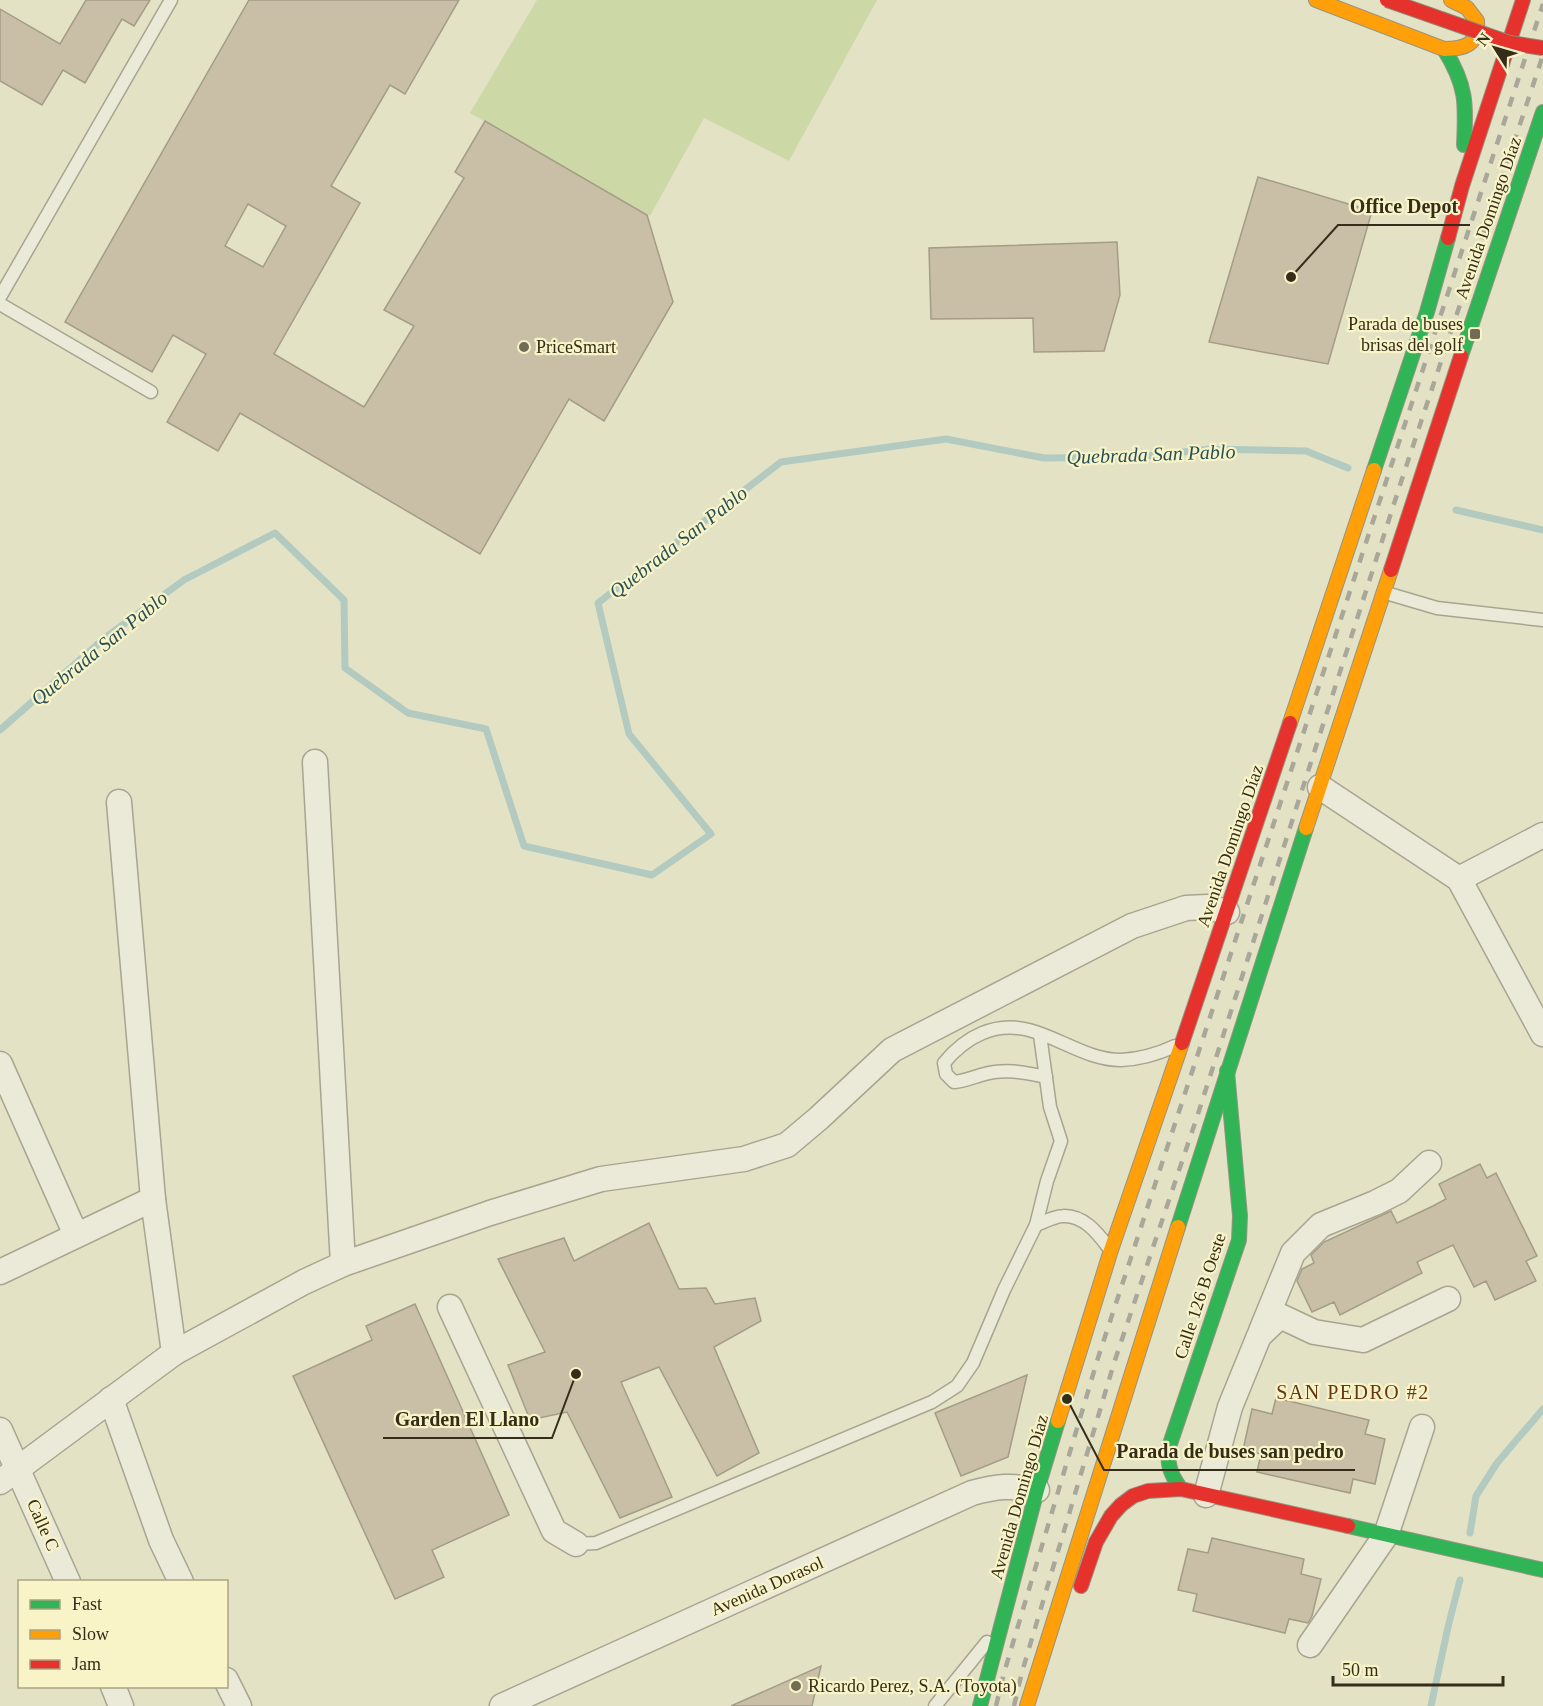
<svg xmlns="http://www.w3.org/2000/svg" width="1543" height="1706" font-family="Georgia,serif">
<rect width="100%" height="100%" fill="#e4e2c5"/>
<path fill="#ccd8a6" d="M 537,0 L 877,0 L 789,161 L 704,118 L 650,216 L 470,113 Z"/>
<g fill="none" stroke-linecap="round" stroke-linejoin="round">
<g stroke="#b3cac0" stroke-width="7">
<path d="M 1456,510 L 1543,530"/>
<path d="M 0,730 L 106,637 L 184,580 L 275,533 L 344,600 L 345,668 L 408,713 L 486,729 L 524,846 L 652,875 L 711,834 L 629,734 L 598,603 L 781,462 L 946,439 L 1044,458 L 1137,457 L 1210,449 L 1306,451 L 1348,468"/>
<path d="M 1470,1533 L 1476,1496 L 1497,1463 L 1543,1409"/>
<path d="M 1431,1706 L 1448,1627 L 1460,1580"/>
</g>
</g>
<g fill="#c8bfa6" stroke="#a39c86" stroke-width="1.5" fill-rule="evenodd">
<path d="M 86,0 L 150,0 L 134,26 L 122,19 L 85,83 L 63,70 L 42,105 L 0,81 L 0,9 L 60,44 Z"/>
<path d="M 249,0 L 459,0 L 405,94 L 390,85 L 331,186 L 360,203 L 274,354 L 364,407 L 414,326 L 384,310 L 464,178 L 455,172 L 485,121 L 647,215 L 673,302 L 604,421 L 569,399 L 480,554 L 240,413 L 218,451 L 167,422 L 206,354 L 173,335 L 152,372 L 65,322 ZM 248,204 L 286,226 L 263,267 L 225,246 Z"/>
<path d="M 1258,177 L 1372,211 L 1328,364 L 1209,342 Z"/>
<path d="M 1117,242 L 1120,295 L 1104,351 L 1034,352 L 1033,318 L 931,319 L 929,248 Z"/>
<path d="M 1480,1164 L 1487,1178 L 1496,1173 L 1537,1256 L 1526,1261 L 1536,1281 L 1495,1300 L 1486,1281 L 1474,1287 L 1453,1245 L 1417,1262 L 1422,1273 L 1340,1315 L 1334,1302 L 1312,1312 L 1297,1281 L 1302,1269 L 1314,1263 L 1311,1255 L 1324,1242 L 1391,1211 L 1397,1223 L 1433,1206 L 1446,1199 L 1439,1184 Z"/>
<path d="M 649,1223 L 679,1289 L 706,1288 L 715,1304 L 755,1298 L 761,1321 L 714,1347 L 759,1453 L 717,1476 L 659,1367 L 621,1382 L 672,1497 L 620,1518 L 567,1412 L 530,1420 L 508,1365 L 545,1352 L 498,1259 L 564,1238 L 574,1261 Z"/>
<path d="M 415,1304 L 509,1515 L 432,1550 L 444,1577 L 395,1599 L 293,1376 L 372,1340 L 366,1326 Z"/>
<path d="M 1027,1375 L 1008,1457 L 961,1476 L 935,1413 Z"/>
<path d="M 1276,1398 L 1369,1420 L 1365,1434 L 1385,1439 L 1375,1484 L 1353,1479 L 1350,1493 L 1257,1472 L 1261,1454 L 1243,1450 L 1252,1409 L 1272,1414 Z"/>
<path d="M 1212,1538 L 1304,1559 L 1301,1574 L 1321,1579 L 1312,1616 L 1308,1623 L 1289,1619 L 1285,1633 L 1193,1611 L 1197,1594 L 1178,1590 L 1188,1549 L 1208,1553 Z"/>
<path d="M 821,1666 L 812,1706 L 731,1706 Z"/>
</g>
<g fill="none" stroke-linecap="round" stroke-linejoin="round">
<defs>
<g id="lane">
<path d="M 0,297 L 171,0"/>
<path d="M 0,304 L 151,392"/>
<path d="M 1386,593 L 1437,608 L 1543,620"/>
<path d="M 1046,1077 C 1024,1072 1004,1068 981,1075 C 971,1078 964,1081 954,1082 L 946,1074 L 944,1063 C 965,1037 995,1021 1029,1030 C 1060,1038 1088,1060 1121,1060 C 1141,1059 1158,1054 1175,1046"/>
<path d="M 1036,1225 C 1044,1222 1055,1216 1063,1216 C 1083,1215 1097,1232 1108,1247"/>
<path d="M 576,1544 L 596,1543 L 932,1402 L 957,1386 L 973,1363 L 1004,1290 L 1036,1225 L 1047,1181 L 1061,1141 L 1050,1107 L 1040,1035"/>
<path d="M 935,1706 L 987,1642"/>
</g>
<g id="street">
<path d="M 315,762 L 343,1264"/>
<path d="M 1320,787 L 1459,879 L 1543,1034"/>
<path d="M 119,802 L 153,1199 L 174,1353"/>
<path d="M 1459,879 L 1543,835"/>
<path d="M 0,1064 L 76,1235"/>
<path d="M 0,1272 L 153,1199"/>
<path d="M 450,1307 L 554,1531 L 576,1544"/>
<path d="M 1261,1331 L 1293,1253 L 1321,1225 L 1375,1203 L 1399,1191 L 1429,1163"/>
<path d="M 111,1399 L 161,1540 L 181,1582"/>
<path d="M 0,1430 L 68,1582"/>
<path d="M 0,1482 L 174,1353 L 304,1282 L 343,1264 L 490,1213 L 601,1179 L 744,1159 L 787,1145 L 819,1118 L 892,1050 L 1132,926 L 1186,908 L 1207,907 L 1227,912"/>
<path d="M 1206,1495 L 1230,1407 L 1259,1336 L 1280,1316 L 1314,1332 L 1363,1340 L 1448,1299"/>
<path d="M 1310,1645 L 1386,1535 L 1422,1427"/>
<path d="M 226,1680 L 239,1706"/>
<path d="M 113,1686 L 121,1706"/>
<path d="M 502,1706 L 972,1493 C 997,1486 1011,1485 1037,1490"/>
</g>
<g id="fast">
<path d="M 1444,49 C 1467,86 1466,103 1464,145"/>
<path d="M 1461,356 L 1543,112"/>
<path d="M 1374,470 L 1427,312 L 1448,238"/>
<path d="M 1178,1227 L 1306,828"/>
<path d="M 1181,1489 C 1170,1474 1166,1463 1170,1444 L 1239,1240 L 1240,1216 L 1227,1071"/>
<path d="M 1348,1526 L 1543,1570"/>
<path d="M 980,1706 L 1037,1490 L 1058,1421"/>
</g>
<g id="slow">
<path d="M 1316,0 L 1444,49 C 1464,49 1479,45 1477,21 L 1467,8 L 1451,0"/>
<path d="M 1290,723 L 1374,470"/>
<path d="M 1306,828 L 1391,570"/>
<path d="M 1058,1421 L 1111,1250 L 1182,1043"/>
<path d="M 1027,1706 L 1178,1227"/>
</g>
<g id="jam">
<path d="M 1448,238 L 1462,186 L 1523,0"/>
<path d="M 1391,570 L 1461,356"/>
<path d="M 1182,1043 L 1290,723"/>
<path d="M 1081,1586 L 1096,1542 L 1111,1516 L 1121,1505 L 1133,1496 L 1148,1491 L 1181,1489 L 1348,1526"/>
</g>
</defs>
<use href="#lane" stroke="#a8a490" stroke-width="15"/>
<use href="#street" stroke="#a8a490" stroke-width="27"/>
<use href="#fast" stroke="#979480" stroke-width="16"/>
<use href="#slow" stroke="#979480" stroke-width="16"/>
<use href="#jam" stroke="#979480" stroke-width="16"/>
<use href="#lane" stroke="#ebead8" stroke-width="12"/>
<use href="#street" stroke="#ebead8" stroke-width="24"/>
<use href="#fast" stroke="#30b455" stroke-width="14"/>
<use href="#slow" stroke="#ff9f0a" stroke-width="14"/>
<use href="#jam" stroke="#e5322d" stroke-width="14"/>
<g stroke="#a9a799" stroke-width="4.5" stroke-dasharray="10 10" stroke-linecap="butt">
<path d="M 996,1706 L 1004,1673 L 1098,1358 L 1543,4"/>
<path d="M 1014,1706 L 1022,1672 L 1114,1363 L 1196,1120 L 1401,482 L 1543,55"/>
</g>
<defs>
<path id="jam-bridge" d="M 1387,0 L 1510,43 L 1543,48"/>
</defs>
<use href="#jam-bridge" stroke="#8d8976" stroke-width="16" stroke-linecap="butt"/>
<use href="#jam-bridge" stroke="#e5322d" stroke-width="14"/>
</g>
<g fill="#726c55" stroke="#f8f4c8" stroke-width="2">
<rect x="1469" y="328" width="12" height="12" rx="3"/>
<circle cx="524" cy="347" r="6"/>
<circle cx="796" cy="1686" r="6"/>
</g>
<g text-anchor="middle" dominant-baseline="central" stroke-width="4.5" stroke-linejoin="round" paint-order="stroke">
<g font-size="18" fill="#352d19" stroke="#f8f4c8">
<text transform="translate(1488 218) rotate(-71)">Avenida Domingo Díaz</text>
<text transform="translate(1230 846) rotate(-71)">Avenida Domingo Díaz</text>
<text transform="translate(1200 1296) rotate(-72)">Calle 126 B Oeste</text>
<text transform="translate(1019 1497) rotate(-74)">Avenida Domingo Díaz</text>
<text transform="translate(43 1525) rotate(66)">Calle C</text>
<text transform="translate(767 1586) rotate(-24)">Avenida Dorasol</text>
</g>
<g font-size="18" fill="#352d19" stroke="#f8f4c8" text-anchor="start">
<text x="1463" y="324" text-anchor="end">Parada de buses<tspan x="1463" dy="21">brisas del golf</tspan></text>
<text x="536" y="347">PriceSmart</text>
<text x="808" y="1686">Ricardo Perez, S.A. (Toyota)</text>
</g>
<g font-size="20" font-style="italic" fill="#274f57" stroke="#f8f4c8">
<text transform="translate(1151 454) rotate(-2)">Quebrada San Pablo</text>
<text transform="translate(678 542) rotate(-38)">Quebrada San Pablo</text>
<text transform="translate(99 648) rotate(-39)">Quebrada San Pablo</text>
</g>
<g font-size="20" letter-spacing="1.5" fill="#653715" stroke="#f8f4c8">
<text x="1353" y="1392">SAN PEDRO #2</text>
</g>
</g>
<path fill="none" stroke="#352d19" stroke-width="2" d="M1291 277L1338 225H1470M576 1374L552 1438H383M1067 1399L1104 1470H1355"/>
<g fill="#352d19" stroke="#f8f4c8" stroke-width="2">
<circle cx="1291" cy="277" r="6"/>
<circle cx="576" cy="1374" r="6"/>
<circle cx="1067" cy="1399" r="6"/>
</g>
<g font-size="20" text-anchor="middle" font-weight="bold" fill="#352d19" stroke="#f8f4c8" stroke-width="4.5" stroke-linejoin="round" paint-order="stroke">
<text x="1404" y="213">Office Depot</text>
<text x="467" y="1426">Garden El Llano</text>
<text x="1230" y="1458">Parada de buses san pedro</text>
</g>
<rect x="18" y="1580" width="210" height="108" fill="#f8f4c8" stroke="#aaa482" stroke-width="1.5"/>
<rect x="30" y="1600" width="30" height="9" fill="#30b455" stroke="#aaa482" stroke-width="1.5"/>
<text x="72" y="1610" font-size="18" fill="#352d19">Fast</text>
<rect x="30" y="1630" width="30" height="9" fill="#ff9f0a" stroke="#aaa482" stroke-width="1.5"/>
<text x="72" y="1640" font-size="18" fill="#352d19">Slow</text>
<rect x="30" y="1660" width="30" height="9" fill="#e5322d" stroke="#aaa482" stroke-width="1.5"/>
<text x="72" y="1670" font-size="18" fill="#352d19">Jam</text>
<g transform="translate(1495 48) rotate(307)" stroke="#f8f4c8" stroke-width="4.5" paint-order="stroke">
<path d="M0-4.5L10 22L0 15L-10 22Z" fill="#352d19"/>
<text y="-9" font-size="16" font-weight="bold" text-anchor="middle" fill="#352d19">N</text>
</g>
<path d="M1333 1676v9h170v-9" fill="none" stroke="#352d19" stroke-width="3"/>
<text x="1342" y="1676" font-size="18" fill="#352d19" stroke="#f8f4c8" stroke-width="4.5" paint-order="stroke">50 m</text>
</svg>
